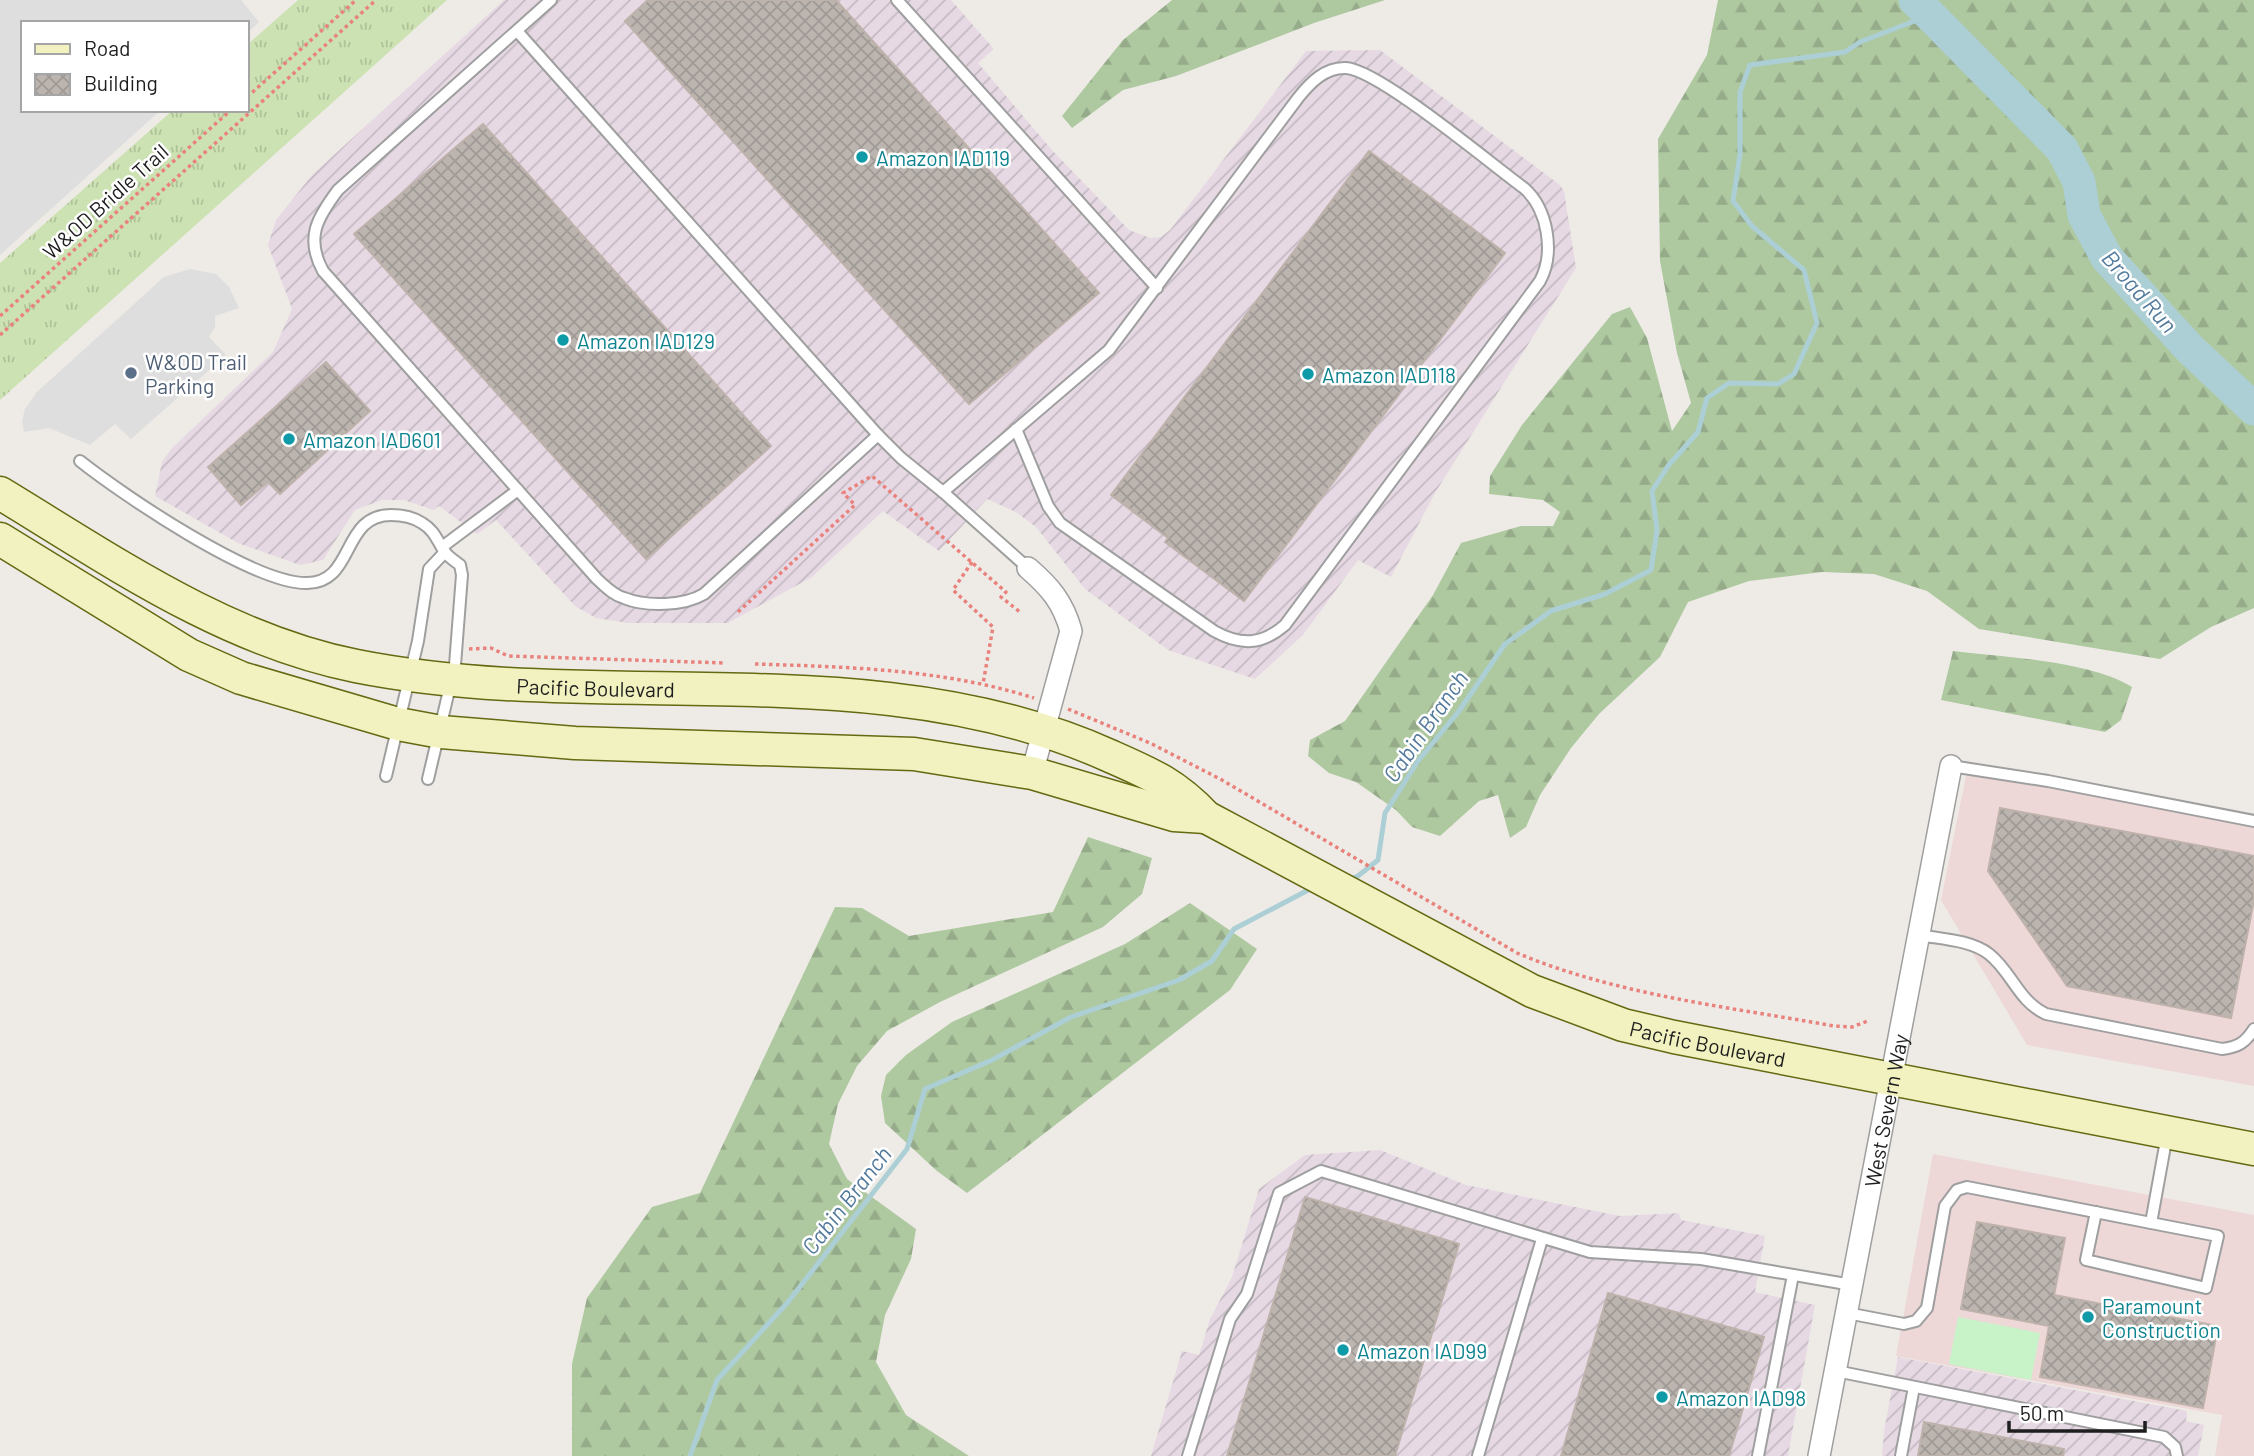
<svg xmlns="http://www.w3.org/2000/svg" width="2254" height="1456" font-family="Barlow,sans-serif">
<defs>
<pattern id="industrial-furrows" width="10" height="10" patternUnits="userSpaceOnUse" patternTransform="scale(1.75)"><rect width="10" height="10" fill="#e6d9e4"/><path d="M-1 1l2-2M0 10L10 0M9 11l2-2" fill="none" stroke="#c5bac3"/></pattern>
<pattern id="grass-tufts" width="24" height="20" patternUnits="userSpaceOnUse" patternTransform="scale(1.75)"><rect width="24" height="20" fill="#cce2b2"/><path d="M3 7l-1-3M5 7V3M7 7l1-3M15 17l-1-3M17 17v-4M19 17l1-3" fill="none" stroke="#afc199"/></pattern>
<pattern id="forest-firs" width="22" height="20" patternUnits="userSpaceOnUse" patternTransform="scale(1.75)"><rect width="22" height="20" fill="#aec8a0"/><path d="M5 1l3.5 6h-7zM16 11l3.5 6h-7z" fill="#95ab89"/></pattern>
<pattern id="building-cross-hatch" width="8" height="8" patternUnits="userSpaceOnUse" patternTransform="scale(1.75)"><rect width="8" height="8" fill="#bbb4af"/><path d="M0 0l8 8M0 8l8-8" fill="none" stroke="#a09a96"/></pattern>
</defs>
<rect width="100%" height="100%" fill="#eeebe6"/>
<g fill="#edd7d7">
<path d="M 1968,766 L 2254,820 L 2254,1086 L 2027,1045 L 1941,900 Z"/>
<path d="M 1933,1154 L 2254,1215 L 2254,1456 L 2215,1456 L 2222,1415 L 1896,1356 Z"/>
</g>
<g fill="url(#industrial-furrows)">
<path d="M 504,0 L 951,0 L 994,49 L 978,63 L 1052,150 L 1129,230 L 1150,238 L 1161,237 L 1170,230 L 1306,51 L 1380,50 L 1560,185 L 1564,191 L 1576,268 L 1435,493 L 1391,577 L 1358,560 L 1303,635 L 1255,679 L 1168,650 L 1085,589 L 1036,527 L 1016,512 L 987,499 L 939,551 L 883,511 L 812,577 L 728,623 L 628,623 L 596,618 L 575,606 L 496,520 L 477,534 L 439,506 L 433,510 L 404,500 L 382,500 L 355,510 L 323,560 L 300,565 L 238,543 L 155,496 L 162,462 L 171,449 L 273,352 L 292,309 L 268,245 L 276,220 L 312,175 Z"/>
<path d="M 1380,1150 L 1466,1185 L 1620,1216 L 1679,1213 L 1681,1220 L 1765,1236 L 1755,1292 L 1815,1305 L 1788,1456 L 1151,1456 L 1182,1351 L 1199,1355 L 1210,1319 L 1232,1277 L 1259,1189 L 1305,1155 Z"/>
<path d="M 1898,1357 L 2187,1411 L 2186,1421 L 2204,1425 L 2198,1456 L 1882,1456 L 1884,1431 Z"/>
</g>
<path fill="url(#grass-tufts)" d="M 298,0 L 447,0 L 0,400 L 0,263 L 173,110 L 247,110 L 247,45 Z"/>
<g fill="url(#forest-firs)">
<path d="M 1172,0 L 1385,0 L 1314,23 L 1176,76 L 1123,90 L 1072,128 L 1062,116 L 1123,40 Z"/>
<path d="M 1718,0 L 2254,0 L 2254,608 L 2211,627 L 2160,659 L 1979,629 L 1927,591 L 1874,574 L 1822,572 L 1749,581 L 1688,602 L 1660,657 L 1599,714 L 1571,748 L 1540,795 L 1526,827 L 1510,838 L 1498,795 L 1479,801 L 1440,836 L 1412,827 L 1396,810 L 1356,782 L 1329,773 L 1308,756 L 1310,740 L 1345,721 L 1433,595 L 1461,543 L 1521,526 L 1553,526 L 1560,512 L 1543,500 L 1489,494 L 1490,476 L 1522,425 L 1612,314 L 1630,307 L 1647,338 L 1672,431 L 1691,403 L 1677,353 L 1660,261 L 1658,139 L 1707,55 Z"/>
<path d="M 1953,651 C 2003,657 2090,661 2132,687 L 2121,720 L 2105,732 L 1941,700 Z"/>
<path d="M 1088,837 L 1152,858 L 1142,894 L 1103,927 L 940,1002 L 887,1031 L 857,1066 L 838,1104 L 829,1144 L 847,1179 L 916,1229 L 911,1259 L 885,1315 L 876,1362 L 906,1415 L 969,1456 L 572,1456 L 572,1364 L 587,1298 L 652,1207 L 700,1193 L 835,907 L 862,908 L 909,936 L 1053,912 Z"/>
<path d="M 1190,903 L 1257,949 L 1230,990 L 967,1193 L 937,1171 L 885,1123 L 881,1096 L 886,1075 L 906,1055 L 952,1022 L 1125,944 Z"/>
</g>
<path fill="#c8f3c9" d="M 1958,1317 L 2040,1333 L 2031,1380 L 1949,1364 Z"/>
<g fill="#dedede">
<path d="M 0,0 L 241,0 L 259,22 L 247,33 L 247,23 L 23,23 L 23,110 L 161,110 L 0,255 Z"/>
<path d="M 190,269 L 216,274 L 229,287 L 239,308 L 215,316 L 215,327 L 209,337 L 226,355 L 131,439 L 115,424 L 90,445 L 49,428 L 24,432 L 22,421 L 25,409 L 37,392 L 164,277 Z"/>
</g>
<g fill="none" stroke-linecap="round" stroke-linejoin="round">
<g stroke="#accfd6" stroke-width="5">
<path d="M 1349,879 L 1358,876 L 1378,860 L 1385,813 L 1418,761 L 1459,711 L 1505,644 L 1551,611 L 1605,594 L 1651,570 L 1657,530 L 1652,491 L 1668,466 L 1698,432 L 1707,398 L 1729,383 L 1778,384 L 1794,374 L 1817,323 L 1804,270 L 1752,226 L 1733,201 L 1740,154 L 1740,92 L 1750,65 L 1845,52 L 1860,42 L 1930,15"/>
<path d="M 690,1456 L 717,1380 L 788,1302 L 907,1149 L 925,1089 L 992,1060 L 1071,1017 L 1179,980 L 1212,961 L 1234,929 L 1312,888"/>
</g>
<path stroke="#accfd6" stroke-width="33" d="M 1915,0 L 2062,149 L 2079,182 L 2084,215 L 2107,258 L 2189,348 L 2254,409"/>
</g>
<g fill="url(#building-cross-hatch)" stroke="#beb2aa" stroke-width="2">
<path d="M 648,0 L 836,0 L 1099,293 L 969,404 L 625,21 Z"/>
<path d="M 483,124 L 771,446 L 646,559 L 354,234 Z"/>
<path d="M 1369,151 L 1505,253 L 1244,601 L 1165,542 L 1168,538 L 1111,495 Z"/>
<path d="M 326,362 L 370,411 L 280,494 L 268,482 L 241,505 L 208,467 Z"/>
<path d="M 2000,808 L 2254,856 L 2254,900 L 2231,1018 L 2067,986 L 1988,871 Z"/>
<path d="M 1305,1197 L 1459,1244 L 1395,1456 L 1227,1456 Z"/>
<path d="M 1977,1222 L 2065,1238 L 2054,1295 L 2218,1326 L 2203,1408 L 2040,1377 L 2049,1326 L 1961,1309 Z"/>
<path d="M 1608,1293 L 1764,1337 L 1729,1456 L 1561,1456 Z"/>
<path d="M 1924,1422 L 2064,1449 L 2063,1456 L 1918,1456 Z"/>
</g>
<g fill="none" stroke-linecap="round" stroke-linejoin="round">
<defs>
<g id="service">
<path d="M 551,0 L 338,190 C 317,218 305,238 323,271 L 597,579 C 605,586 613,595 624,598 C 646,607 684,606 704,594 L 878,435"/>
<path d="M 897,0 L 1157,288"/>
<path d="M 517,31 L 878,435 L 901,458 L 943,492 L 1028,568"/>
<path d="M 80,461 C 123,495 254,584 307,583 C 355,583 341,515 391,515 C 402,515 413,517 422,523 C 434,530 437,540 444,551 C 448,557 455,561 460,565 L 462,575 L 455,665 L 428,779"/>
<path d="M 943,492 L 1109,350 L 1298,98 C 1310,83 1325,67 1346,68 C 1379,70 1491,164 1524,188 C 1548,209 1555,253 1540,281 L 1285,625 C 1262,645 1241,646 1214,631 L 1060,523 L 1048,506 L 1016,429"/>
<path d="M 442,547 L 518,490"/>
<path d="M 1951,766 L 2048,781 L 2254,821"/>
<path d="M 386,776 L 418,641 L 429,569 L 445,552"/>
<path d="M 1919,935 C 1941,939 1971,940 1989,954 C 2012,972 2018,1001 2046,1014 L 2222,1049 C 2238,1047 2245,1043 2254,1029"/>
<path d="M 2096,1212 L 2086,1260 L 2206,1288 L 2218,1236 L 2151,1223"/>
<path d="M 1847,1313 L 1904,1324 L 1916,1321 L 1927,1308 L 1945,1206 L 1957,1190 L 1967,1187 L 2151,1223 L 2167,1135"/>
<path d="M 1836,1371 L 2164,1437 L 2175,1447 L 2177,1456"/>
<path d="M 1188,1456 L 1230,1319 L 1247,1294 L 1279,1193 L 1321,1171 L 1590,1252 L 1701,1259 L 1852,1285"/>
<path d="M 1478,1456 L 1542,1239"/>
<path d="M 1758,1456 L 1793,1275"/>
<path d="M 1901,1456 L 1914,1387"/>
</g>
<g id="minor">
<path d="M 1028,568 C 1050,587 1063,602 1071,631 L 1032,773"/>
<path id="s1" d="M 1819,1456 L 1951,766"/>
</g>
<g id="secondary">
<path id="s2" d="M 0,493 C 112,561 225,640 356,666 C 602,715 876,650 1110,756 C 1151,774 1175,784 1206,817 L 1532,991 L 1623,1025 L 1674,1037 L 2254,1149"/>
<path d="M 0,539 L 189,655 L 241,678 L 398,724 L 441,732 L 575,743 L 914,754 L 1032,773 L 1174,815 L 1206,817"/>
</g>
</defs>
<use href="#service" stroke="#9f9f9f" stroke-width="14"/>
<use href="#minor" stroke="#9f9f9f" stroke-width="24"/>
<use href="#secondary" stroke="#646912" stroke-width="35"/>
<g stroke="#e9827c" stroke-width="3.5" stroke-dasharray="3.5 3.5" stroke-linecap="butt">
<path d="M 247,97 L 356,0"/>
<path d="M 0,316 L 231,110"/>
<path d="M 0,335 L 376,0"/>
<path d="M 972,562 L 953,590 L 993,627 L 983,684"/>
<path d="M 738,612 L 855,505 L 843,493 L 872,476 L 1006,592 L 1001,597 L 1020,612"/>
<path d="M 469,649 L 491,648 L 508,656 L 726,663"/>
<path d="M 755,664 C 849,667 943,669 1034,698"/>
<path d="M 1068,709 L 1150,743 L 1222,780 L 1517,953 C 1617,995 1729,1007 1834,1026 L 1852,1027 L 1868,1021"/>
</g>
<use href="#service" stroke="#fff" stroke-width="10"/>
<use href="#minor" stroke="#fff" stroke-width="21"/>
<use href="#secondary" stroke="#f2f2c0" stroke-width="32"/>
</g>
<g fill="#0f9aa8" stroke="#fff" stroke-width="2.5">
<circle cx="862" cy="157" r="7"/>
<circle cx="563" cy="340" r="7"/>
<circle cx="1308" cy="374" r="7"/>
<circle cx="289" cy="439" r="7"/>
<circle cx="2088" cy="1317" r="7"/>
<circle cx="1343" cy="1350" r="7"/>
<circle cx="1662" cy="1397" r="7"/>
</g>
<circle fill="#5c6f8a" stroke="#fff" stroke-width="2.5" cx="131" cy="373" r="7"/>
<g text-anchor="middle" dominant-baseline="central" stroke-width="5" stroke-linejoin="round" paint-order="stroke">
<g font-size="21" fill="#0d838f" stroke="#fff" text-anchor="start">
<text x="876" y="157">Amazon IAD119</text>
<text x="577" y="340">Amazon IAD129</text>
<text x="1322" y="374">Amazon IAD118</text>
<text x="303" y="439">Amazon IAD601</text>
<text x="2102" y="1305">Paramount<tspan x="2102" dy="24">Construction</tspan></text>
<text x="1357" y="1350">Amazon IAD99</text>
<text x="1676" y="1397">Amazon IAD98</text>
</g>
<g font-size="21" fill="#1e1e1e" stroke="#fff">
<text transform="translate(105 201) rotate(-42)">W&amp;OD Bridle Trail</text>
<text stroke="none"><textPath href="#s2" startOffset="639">Pacific Boulevard</textPath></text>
<text stroke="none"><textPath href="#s2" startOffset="1830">Pacific Boulevard</textPath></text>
<text stroke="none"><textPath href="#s1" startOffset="352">West Severn Way</textPath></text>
</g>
<g font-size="21" fill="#4e5e75" stroke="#fff" text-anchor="start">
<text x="145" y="361">W&amp;OD Trail<tspan x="145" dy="24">Parking</tspan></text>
</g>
<g font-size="23" font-style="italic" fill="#537a9c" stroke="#fff">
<text transform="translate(2140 291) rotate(49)">Broad Run</text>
<text transform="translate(1425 726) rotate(-55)">Cabin Branch</text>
<text transform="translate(846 1200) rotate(-52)">Cabin Branch</text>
</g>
</g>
<rect x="21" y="21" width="228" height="91" fill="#ffffff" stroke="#a5a5a5" stroke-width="2"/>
<rect x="35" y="44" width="35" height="10" fill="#f2f2c0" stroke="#a5a5a5" stroke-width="2"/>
<text x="84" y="56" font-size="21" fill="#1e1e1e">Road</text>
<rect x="35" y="74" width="35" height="21" fill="url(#building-cross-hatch)" stroke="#a5a5a5" stroke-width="2"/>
<text x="84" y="91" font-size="21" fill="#1e1e1e">Building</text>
<path d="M2009 1421v10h136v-10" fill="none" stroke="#1e1e1e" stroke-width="3.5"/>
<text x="2020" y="1421" font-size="21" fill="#1e1e1e" stroke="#ffffff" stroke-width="5" paint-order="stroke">50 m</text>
</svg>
